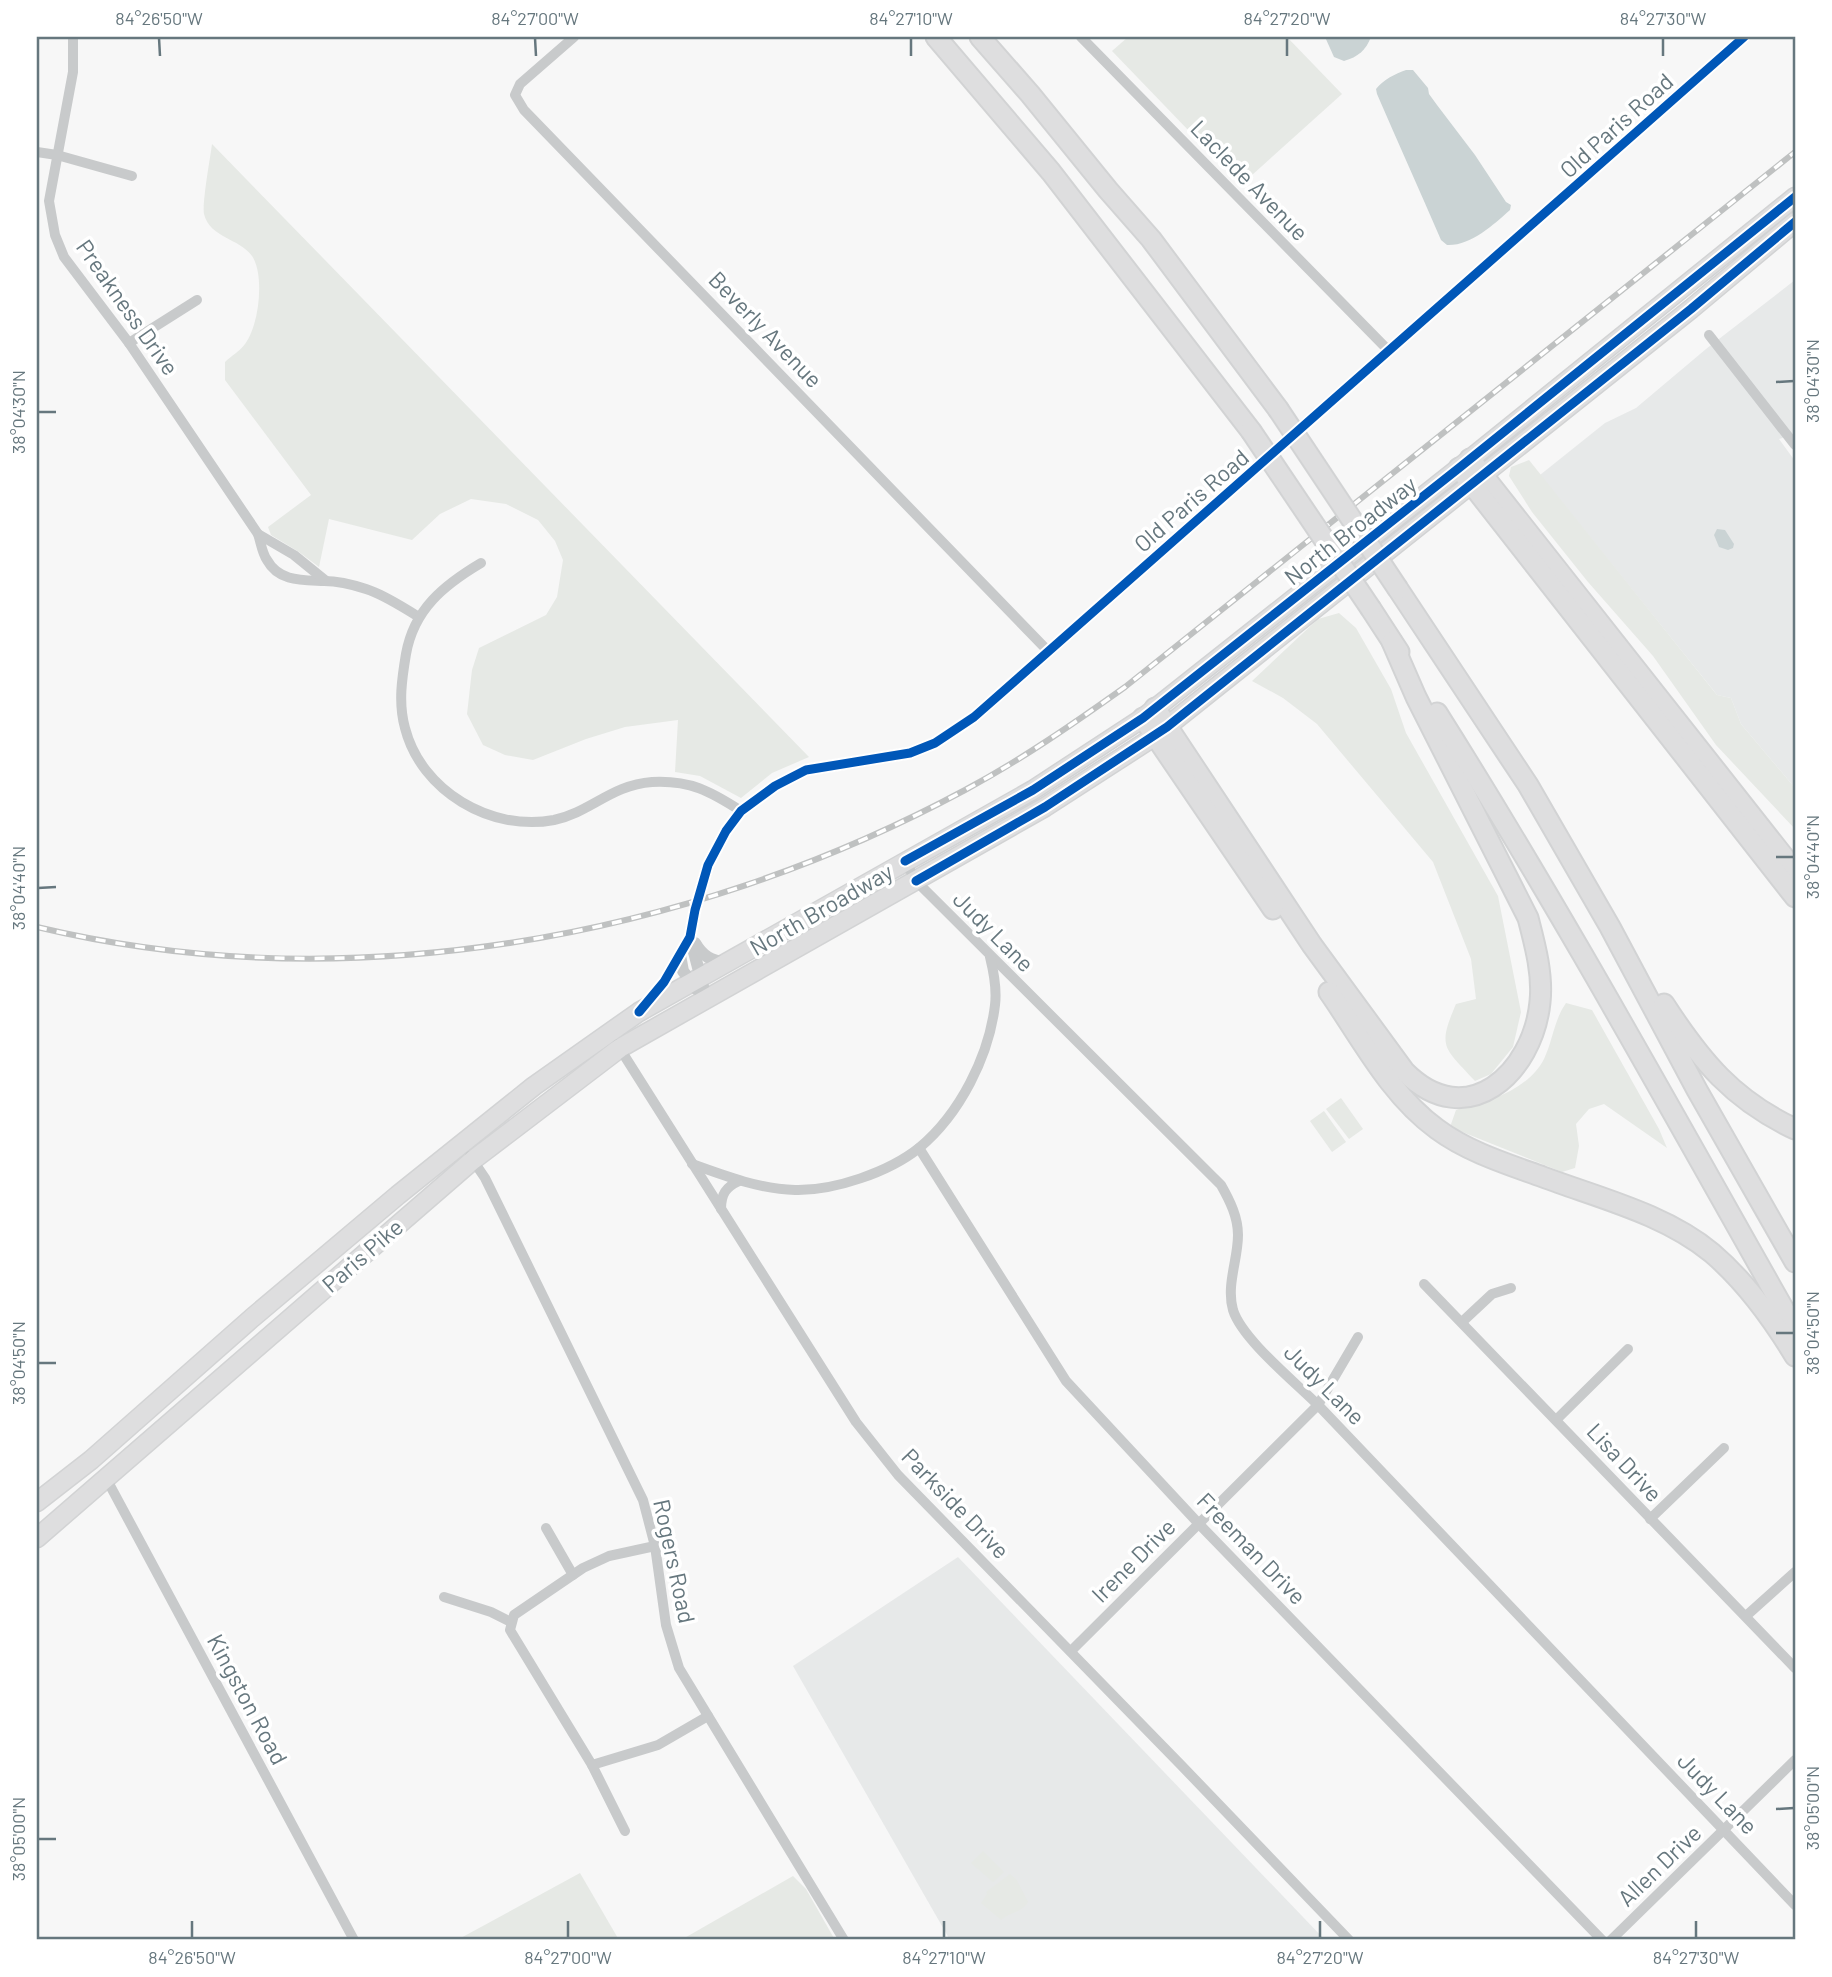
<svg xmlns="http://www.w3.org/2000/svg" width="1832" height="1977" font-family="Barlow,sans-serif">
<rect width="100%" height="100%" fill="#f7f7f7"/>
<g fill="#e7e9e9">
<path d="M 1795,280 L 1795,434 L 1779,439 L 1795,461 L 1795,788 L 1741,724 L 1731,698 L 1717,695 L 1714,691 L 1540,475 L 1605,423 L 1636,408 L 1706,349 Z"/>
<path d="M 958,1557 L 1325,1940 L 950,1940 L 793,1666 Z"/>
</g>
<g fill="#e6e9e5">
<path d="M 1128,37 L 1287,37 L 1342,94 L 1241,185 L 1112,51 Z"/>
<path d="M 212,144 L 809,757 L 772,773 L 741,798 L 700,776 L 675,772 L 678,720 L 625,727 L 586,739 L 533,760 L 505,755 L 483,745 L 467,714 L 472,670 L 479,648 L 546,615 L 557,597 L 563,560 L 555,541 L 538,520 L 506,504 L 471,499 L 440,514 L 412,540 L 329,519 L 319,567 L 299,552 L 271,535 L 268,527 L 311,495 L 225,380 L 225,362 C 231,356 240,351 245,344 C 259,326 265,275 252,256 C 239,238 210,238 204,214 C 202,203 210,159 212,144 Z"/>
<path d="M 1529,460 L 1717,695 L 1731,698 L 1741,724 L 1795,788 L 1795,829 L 1716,745 L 1653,656 L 1588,582 L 1532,512 L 1509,476 L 1511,467 Z"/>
<path d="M 1339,613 L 1356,628 L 1391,689 L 1406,733 L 1498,896 L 1521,1012 L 1513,1047 L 1491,1074 L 1475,1081 C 1444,1047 1437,1048 1456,1004 L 1476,999 L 1471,959 L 1433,862 L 1317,724 L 1283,698 L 1252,681 L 1318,619 Z"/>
<path d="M 1566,1003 L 1592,1010 L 1659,1129 L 1667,1148 L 1604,1104 L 1589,1109 L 1576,1124 L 1579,1146 L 1575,1168 L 1562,1172 L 1450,1127 L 1456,1110 C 1488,1102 1528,1090 1544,1059 C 1553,1040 1554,1020 1566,1003 Z"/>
<path d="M 1341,1098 L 1363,1129 L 1349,1139 L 1326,1109 Z"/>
<path d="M 1324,1111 L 1346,1142 L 1332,1152 L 1310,1121 Z"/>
<path d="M 983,1851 L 1004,1872 L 993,1882 L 971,1863 Z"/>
<path d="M 580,1873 L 619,1940 L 457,1940 Z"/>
<path d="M 1010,1874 L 1016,1879 L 1028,1902 C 1023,1912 1010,1912 1001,1920 L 981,1903 L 987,1894 L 986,1892 Z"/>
<path d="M 793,1876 L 806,1889 L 835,1940 L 681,1940 Z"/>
</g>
<g fill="#cad3d4">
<path d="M 1325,37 L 1371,37 C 1366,50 1358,57 1344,61 L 1334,57 Z"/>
<path d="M 1406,70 L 1413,70 L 1428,88 L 1429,94 L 1437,105 L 1475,155 L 1506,202 L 1511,205 L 1510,210 C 1493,225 1471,246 1447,245 L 1441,240 C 1420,191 1398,143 1377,94 L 1376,89 C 1384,79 1395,74 1406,70 Z"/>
<path d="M 1717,529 L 1725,530 L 1734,544 L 1733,548 L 1728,550 L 1719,547 L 1714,535 Z"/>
</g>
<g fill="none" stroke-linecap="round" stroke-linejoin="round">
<defs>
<g id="trunk">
<path d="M 37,1502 L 91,1460 L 252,1318 L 398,1195 L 534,1086 L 639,1012 L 1033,790 L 1143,718 L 1459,468 L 1795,197"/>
<path d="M 37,1538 L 473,1160 L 620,1048 L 1045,807 L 1155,736 L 1691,309 L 1795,222"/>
</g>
<g id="motorway">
<path d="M 936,37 L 1051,172 L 1251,431"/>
<path d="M 980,37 L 1030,94 L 1108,190 L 1151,239 L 1278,409"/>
<path d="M 1470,459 L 1795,871"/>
<path d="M 1459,468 L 1795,897"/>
<path d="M 1398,589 L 1528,785 L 1610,927 L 1697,1090 L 1795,1262"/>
<path d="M 1371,609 L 1399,652"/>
<path d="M 1155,708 L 1312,945 L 1405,1072 C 1467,1134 1533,1073 1540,1002 C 1543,974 1535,945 1528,918 L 1416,697 L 1392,642"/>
<path d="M 1437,713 C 1564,914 1678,1123 1795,1329"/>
<path d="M 1143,718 L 1273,909"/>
<path d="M 1329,992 C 1361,1038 1390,1095 1437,1129 C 1468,1152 1507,1164 1543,1177 C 1599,1198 1665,1214 1712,1253 C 1746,1282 1772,1318 1795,1356"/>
<path d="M 1664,1004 C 1701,1061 1733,1100 1795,1129"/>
</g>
</defs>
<use href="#trunk" stroke="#d2d3d4" stroke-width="21"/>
<use href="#motorway" stroke="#d2d3d4" stroke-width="23"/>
<g stroke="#c8cacb" stroke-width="10">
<path d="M 73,37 L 73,72 L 49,201 L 55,235 L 64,257 L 129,343 L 258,534 C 261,543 262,553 267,560 C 279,582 303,580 324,581 C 337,581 354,585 366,589 C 385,595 402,607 419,617"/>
<path d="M 574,37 L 520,84 L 515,95 L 524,110 L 1048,651"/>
<path d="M 1081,37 L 1389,351"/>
<path d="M 37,152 L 57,155 L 132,176"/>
<path d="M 1709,335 L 1795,445"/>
<path d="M 129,343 L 197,300"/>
<path d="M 258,534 L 294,555 L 326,581"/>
<path d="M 481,563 C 444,585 414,609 406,654 C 402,678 398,703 405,728 C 421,791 491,832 554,820 C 591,812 611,785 652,782 C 690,780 710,791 741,811"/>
<path d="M 905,861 L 916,881 L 1221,1185 C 1230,1201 1238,1217 1238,1235 C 1238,1260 1226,1285 1233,1310 C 1242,1339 1295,1382 1318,1405 L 1795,1905"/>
<path d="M 617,1044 L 856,1422 L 898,1475 L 1181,1765 L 1349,1940"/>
<path d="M 919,1148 L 1066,1381 L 1199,1524 L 1602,1940"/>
<path d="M 470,1156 L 485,1178 L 643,1500 L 655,1546 L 666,1625 L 679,1668 L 844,1940"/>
<path d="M 692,1164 C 725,1176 760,1189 795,1190 C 834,1191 889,1172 919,1148 C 960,1114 989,1056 995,1005 C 997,989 994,973 990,957"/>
<path d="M 721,1209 C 721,1194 726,1187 739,1181"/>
<path d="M 1424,1284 L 1795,1668"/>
<path d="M 1462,1322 L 1492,1294 L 1511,1288"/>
<path d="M 1556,1420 L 1628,1349"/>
<path d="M 106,1478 L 354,1940"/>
<path d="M 1650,1519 L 1724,1448"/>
<path d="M 546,1528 L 573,1575"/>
<path d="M 444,1597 L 491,1612 L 511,1622"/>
<path d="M 1746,1616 L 1795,1572"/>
<path d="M 1071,1651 L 1318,1405 L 1358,1337"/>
<path d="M 592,1765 L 658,1745 L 708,1716"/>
<path d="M 625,1831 L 592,1765 L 510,1630 L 514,1615 L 583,1568 L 609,1556 L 655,1546"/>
<path d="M 1611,1940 L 1795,1760"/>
</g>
<g stroke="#c8cacb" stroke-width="12">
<path d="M 690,937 L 706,998"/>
<path d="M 695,943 C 703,957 711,960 726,963"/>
<path d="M 680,955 L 683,971 L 696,989"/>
<path d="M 645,1006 L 664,982 L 690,937 L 695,910 L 708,865 L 726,831 L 741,811 L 775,786 L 806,770 L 910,753 L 935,743 L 974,717 L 1744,37"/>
</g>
<use href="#trunk" stroke="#dededf" stroke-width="18"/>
<use href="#motorway" stroke="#dededf" stroke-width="19"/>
<defs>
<path id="rail" d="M 37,927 C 347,1001 686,940 965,790 C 1021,760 1073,724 1125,687 L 1795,152"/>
</defs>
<use href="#rail" stroke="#bfc1c1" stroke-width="6"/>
<use href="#rail" stroke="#fff" stroke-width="3.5" stroke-dasharray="10" stroke-linecap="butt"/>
<defs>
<g id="motorway-bridge">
<path d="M 1278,409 L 1398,589"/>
<path d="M 1251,431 L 1371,609"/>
</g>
</defs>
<use href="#motorway-bridge" stroke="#d2d3d4" stroke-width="23" stroke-linecap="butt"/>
<use href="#motorway-bridge" stroke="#dededf" stroke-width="19"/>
<defs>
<g id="cycleway">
<path d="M 905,861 L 1033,790 L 1143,718 L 1459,468 L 1795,197"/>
<path d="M 916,881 L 1045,807 L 1167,727 L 1691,309 L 1795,222"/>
<path d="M 639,1012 L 664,982 L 690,937 L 695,910 L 708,865 L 726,831 L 741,811 L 775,786 L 806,770 L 910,753 L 935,743 L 974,717 L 1744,37"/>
</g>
</defs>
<use href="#cycleway" stroke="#fff" stroke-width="13"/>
<use href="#cycleway" stroke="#0057b8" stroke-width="9"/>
</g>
<path fill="none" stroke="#66777e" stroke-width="2.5" d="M 159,38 L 160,56M 535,38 L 536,56M 911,38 L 911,56M 1287,38 L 1287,56M 1663,38 L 1663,56M 1776,382 L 1794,381M 38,412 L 56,412M 1776,857 L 1794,857M 38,888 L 56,887M 1776,1333 L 1794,1333M 38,1363 L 56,1363M 1776,1809 L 1794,1808M 38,1839 L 56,1839M 192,1921 L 192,1938M 568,1921 L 568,1938M 944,1921 L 944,1938M 1320,1921 L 1320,1938M 1696,1921 L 1696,1938"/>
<g text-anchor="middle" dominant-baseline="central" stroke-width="7" stroke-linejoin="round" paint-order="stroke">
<g font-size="23" fill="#66777e" stroke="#fff">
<text transform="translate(1616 125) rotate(-42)">Old Paris Road</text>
<text transform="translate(1250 180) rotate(46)">Laclede Avenue</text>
<text transform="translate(128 307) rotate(55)">Preakness Drive</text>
<text transform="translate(766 329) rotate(46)">Beverly Avenue</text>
<text transform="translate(1191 500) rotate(-41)">Old Paris Road</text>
<text transform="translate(1350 530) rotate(-38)">North Broadway</text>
<text transform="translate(821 909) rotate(-30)">North Broadway</text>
<text transform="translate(994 931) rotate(45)">Judy Lane</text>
<text transform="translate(362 1255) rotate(-41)">Paris Pike</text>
<text transform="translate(1325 1384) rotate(45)">Judy Lane</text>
<text transform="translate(1625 1462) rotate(47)">Lisa Drive</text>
<text transform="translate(956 1503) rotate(46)">Parkside Drive</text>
<text transform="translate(1252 1548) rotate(46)">Freeman Drive</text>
<text transform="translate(1133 1560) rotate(-45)">Irene Drive</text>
<text transform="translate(675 1561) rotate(78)">Rogers Road</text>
<text transform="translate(248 1699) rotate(62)">Kingston Road</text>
<text transform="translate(1718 1793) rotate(46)">Judy Lane</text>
<text transform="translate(1659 1865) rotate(-44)">Allen Drive</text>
</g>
</g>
<rect width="1832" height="1977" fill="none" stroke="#ffffff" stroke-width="77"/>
<rect x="38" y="38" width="1756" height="1900" fill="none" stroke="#66777e" stroke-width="2.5"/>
<g font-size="18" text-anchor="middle" fill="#66777e">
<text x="159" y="25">84°26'50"W</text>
<text x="535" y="25">84°27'00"W</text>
<text x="911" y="25">84°27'10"W</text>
<text x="1287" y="25">84°27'20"W</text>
<text x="1663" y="25">84°27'30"W</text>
<text transform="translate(1813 381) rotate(-90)" y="6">38°04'30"N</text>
<text transform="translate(19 412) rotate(-90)" y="6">38°04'30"N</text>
<text transform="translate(1813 857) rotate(-90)" y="6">38°04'40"N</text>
<text transform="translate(19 888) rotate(-90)" y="6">38°04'40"N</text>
<text transform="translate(1813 1333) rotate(-90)" y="6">38°04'50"N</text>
<text transform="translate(19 1363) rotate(-90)" y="6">38°04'50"N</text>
<text transform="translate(1813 1808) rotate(-90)" y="6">38°05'00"N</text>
<text transform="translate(19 1839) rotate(-90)" y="6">38°05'00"N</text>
<text x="192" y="1964">84°26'50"W</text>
<text x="568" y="1964">84°27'00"W</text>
<text x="944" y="1964">84°27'10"W</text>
<text x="1320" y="1964">84°27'20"W</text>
<text x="1696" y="1964">84°27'30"W</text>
</g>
</svg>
